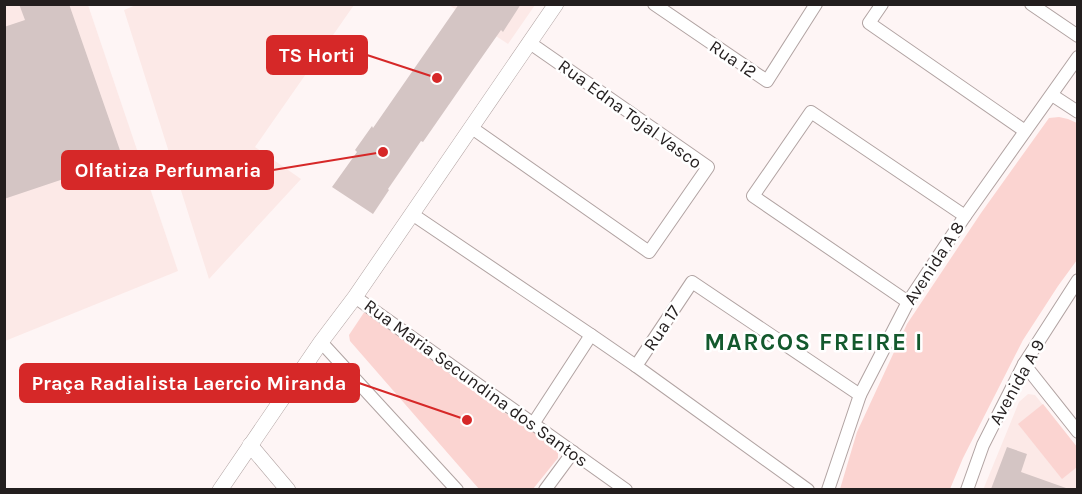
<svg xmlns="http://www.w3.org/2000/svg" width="1082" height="494" font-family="Karla,sans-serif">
<rect width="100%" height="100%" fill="#fef5f5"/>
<g fill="#fce9e7">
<path d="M 5,5 L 88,5 L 178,271 L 5,341 Z"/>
<path d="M 136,5 L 354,5 L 255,147 L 301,179 L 209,279 L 124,10 Z"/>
<path d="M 449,5 L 535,5 L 508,44 Z"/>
<path d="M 1028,394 L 1035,395 L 1077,447 L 1077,489 L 983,490 L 1019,402 Z"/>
</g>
<g fill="#fbd4d1">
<path d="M 1059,117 L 1068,119 L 1077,123 L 1077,260 L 1058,286 L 1023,340 L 963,458 L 950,489 L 840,489 L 857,432 L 907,324 L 981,213 L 1049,118 Z"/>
<path d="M 365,311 L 480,396 L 551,444 L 558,452 L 558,458 L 533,489 L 479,489 L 350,341 L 349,335 Z"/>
<path d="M 1043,404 L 1077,447 L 1077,467 L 1062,479 L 1018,424 Z"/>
</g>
<g fill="#d4c5c4">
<path d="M 19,4 L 69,4 L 123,159 L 4,199 L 4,27 L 25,20 Z"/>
<path d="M 459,4 L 521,4 L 503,32 L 501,30 L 475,67 L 423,142 L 421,141 L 388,189 L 389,190 L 373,214 L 332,187 L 357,152 L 355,150 L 372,126 L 373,128 Z"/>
<path d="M 1007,447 L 1027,454 L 1021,472 L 1066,488 L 1066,489 L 991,489 Z"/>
</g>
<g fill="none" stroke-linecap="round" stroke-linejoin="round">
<defs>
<g id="minor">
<path d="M 654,4 L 767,81 L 816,4"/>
<path d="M 882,4 L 869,23 L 1025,131"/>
<path d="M 1031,4 L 1078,36"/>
<path d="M 1052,95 L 1078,112"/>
<path d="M 472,128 L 649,252 L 708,167 L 530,43"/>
<path d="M 412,214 L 591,335 L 533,424"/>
<path d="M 355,297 L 626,490"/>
<path d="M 908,302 L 753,196 L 811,112 L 965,216"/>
<path d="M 591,335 L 636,366"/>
<path d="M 321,342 L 457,490"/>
<path d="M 1024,364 L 1078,432"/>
<path d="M 545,490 L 573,452"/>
<path d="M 808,490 L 636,366 L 692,282 L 860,395"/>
<path d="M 828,490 L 860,395 L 908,302 L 965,216 L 1078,57"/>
<path d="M 967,490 L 983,445 L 1024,364 L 1078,280"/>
</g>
<g id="tertiary">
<path d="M 250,445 L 288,490"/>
<path d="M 220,490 L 321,342 L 355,297 L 556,4"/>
</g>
</defs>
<use href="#minor" stroke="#b1a3a2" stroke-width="14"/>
<use href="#tertiary" stroke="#b1a3a2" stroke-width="16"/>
<use href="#minor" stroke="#fff" stroke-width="12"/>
<use href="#tertiary" stroke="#fff" stroke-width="15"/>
</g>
<g text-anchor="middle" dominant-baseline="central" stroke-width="5" stroke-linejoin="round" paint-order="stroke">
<g font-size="18" fill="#231e1e" stroke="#fff">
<text transform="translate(733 59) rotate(34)">Rua 12</text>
<text transform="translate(630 114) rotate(36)">Rua Edna Tojal Vasco</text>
<text transform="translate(934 263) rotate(-57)">Avenida A 8</text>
<text transform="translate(662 328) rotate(-56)">Rua 17</text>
<text transform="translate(1017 382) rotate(-61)">Avenida A 9</text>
<text transform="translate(476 383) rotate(36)">Rua Maria Secundina dos Santos</text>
</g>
<g font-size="24" font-weight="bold" letter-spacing="1.5" fill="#13592d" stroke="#fff">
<text x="814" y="342">MARCOS FREIRE I</text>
</g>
</g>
<path fill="none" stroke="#d62828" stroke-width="2" d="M437 78L367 55M383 152L273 170M467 420L359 383"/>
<g fill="#d62828" stroke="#fff" stroke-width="2">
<circle cx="437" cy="78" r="6"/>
<circle cx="383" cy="152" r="6"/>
<circle cx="467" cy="420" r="6"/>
</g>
<g fill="#d62828" stroke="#d62828" stroke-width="2">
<rect x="267" y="36" width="100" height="38" rx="6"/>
<rect x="62" y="151" width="211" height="38" rx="6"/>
<rect x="20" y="364" width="339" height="38" rx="6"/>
</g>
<g font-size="20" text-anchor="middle" font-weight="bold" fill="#fff">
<text x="317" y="62">TS Horti</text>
<text x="168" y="177">Olfatiza Perfumaria</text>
<text x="189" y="390">Praça Radialista Laercio Miranda</text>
</g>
<rect width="1082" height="494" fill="none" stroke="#231e1e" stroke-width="12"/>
</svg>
